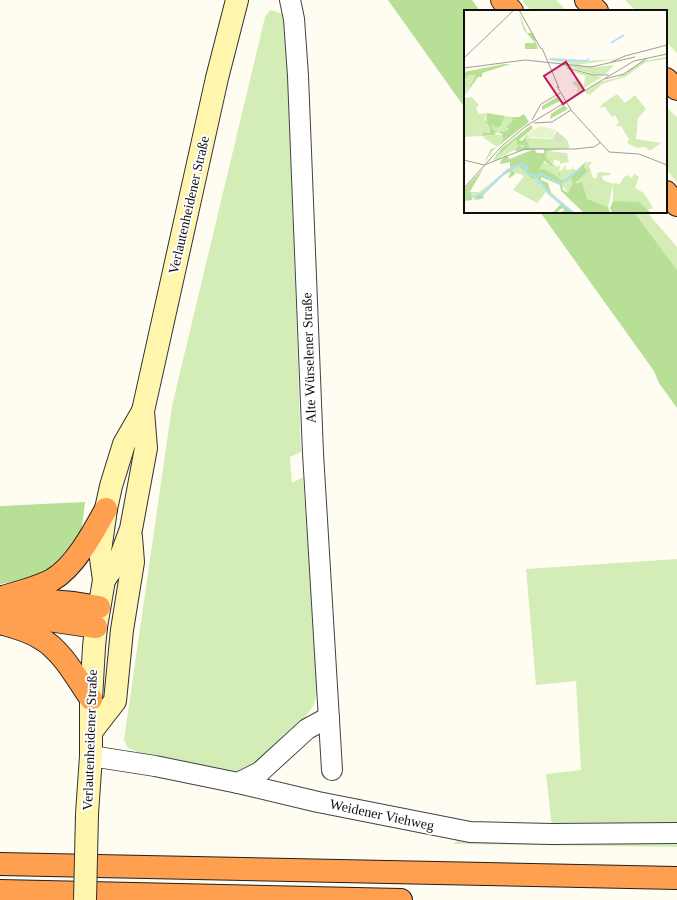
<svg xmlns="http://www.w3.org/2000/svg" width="677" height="900" font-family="Georgia,serif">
<rect width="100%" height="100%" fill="#fffcf2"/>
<g fill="#d4edb7">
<path d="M 522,0 L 556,0 L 567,11 L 531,11 Z"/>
<path d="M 625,0 L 677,0 L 677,53 L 666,42 L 666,11 L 636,11 Z"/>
<path d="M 270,10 L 281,13 L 286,22 L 301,452 L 290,457 L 292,483 L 303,477 L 318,685 L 314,705 L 301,723 L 252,768 L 228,773 L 155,759 L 128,748 L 124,740 L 172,406 L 265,17 Z"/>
<path d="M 666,107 L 677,117 L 677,182 L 666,169 Z"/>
<path d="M 634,212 L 647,212 L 677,247 L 677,270 Z"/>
<path d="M 677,559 L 677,847 L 454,844 L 469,828 L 552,827 L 546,774 L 581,770 L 576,681 L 536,685 L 526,569 Z"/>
</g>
<g fill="#b7df95">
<path d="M 388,0 L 472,0 L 480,11 L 465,11 L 465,108 Z"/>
<path d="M 540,212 L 634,212 L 677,270 L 677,408 L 659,383 L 654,371 Z"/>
<path d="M 85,502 L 81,535 L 43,576 L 0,584 L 0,506 Z"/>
</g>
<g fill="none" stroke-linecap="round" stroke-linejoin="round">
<defs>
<g id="minor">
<path d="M 290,0 L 294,19 L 298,76 L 313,453 L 332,770"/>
<path d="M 91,756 L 155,766 L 238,783 L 318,802 L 470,832 L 552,834 L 677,833"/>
<path d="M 238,783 L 260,772 L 307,729 L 329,717"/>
</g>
<g id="secondary">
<path d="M 104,580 L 121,556 L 131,529 L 146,448 L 143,411 L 217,78 L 237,0"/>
<path d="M 91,732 L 115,701 L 122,630 L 133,562 L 131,537"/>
<path d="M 87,814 L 91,756 L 91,699 L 94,647 L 96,627 L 104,580 L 100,551 L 106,509 L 111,486 L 124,444 L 143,411"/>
</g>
<g id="motorway">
<path d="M 502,0 L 512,11"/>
<path d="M 586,0 L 597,11"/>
<path d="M 666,79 L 677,89"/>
<path d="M 666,192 L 677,205"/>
<path d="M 3,597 C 19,592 37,588 52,580 C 75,567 94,531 106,509"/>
<path d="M 13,598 L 74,603 L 99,607"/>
<path d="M 5,615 L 21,616 L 96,627"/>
<path d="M 0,623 C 14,627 28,630 40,638 C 62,650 77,679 91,699"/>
<path d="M 0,864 L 677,878"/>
<path d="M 0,891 L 401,900"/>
</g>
</defs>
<use href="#minor" stroke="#424242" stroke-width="22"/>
<use href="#secondary" stroke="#313131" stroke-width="24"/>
<use href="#motorway" stroke="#202020" stroke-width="24"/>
<use href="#minor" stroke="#fff" stroke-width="20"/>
<use href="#secondary" stroke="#fff5ad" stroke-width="22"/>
<use href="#motorway" stroke="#ff9f50" stroke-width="22"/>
<defs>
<path id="secondary-bridge" d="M 85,900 L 87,814"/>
</defs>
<use href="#secondary-bridge" stroke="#313131" stroke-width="24" stroke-linecap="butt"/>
<use href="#secondary-bridge" stroke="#fff5ad" stroke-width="22"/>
</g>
<g text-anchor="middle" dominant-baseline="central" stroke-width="4" stroke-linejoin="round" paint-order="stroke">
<g font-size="14" fill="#0f0f0f" stroke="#fff">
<text transform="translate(189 205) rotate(-77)">Verlautenheidener Straße</text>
<text transform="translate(309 358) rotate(-92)">Alte Würselener Straße</text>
<text transform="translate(90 740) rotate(-88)">Verlautenheidener Straße</text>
<text transform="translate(382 815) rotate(12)">Weidener Viehweg</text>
</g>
</g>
<g transform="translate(464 10)">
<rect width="203" height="203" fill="#fffcf2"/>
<path d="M 203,47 L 203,49 L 182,52 L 161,67 L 138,74 L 126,85 L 120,82 L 135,72 L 153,68 L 178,51 ZM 86,48 L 121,51 L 152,49 L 113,55 L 85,50 ZM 93,54 L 134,57 L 150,55 L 142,64 L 132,65 ZM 104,60 L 138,67 L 112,83 L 114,78 L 108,73 L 114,69 L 120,76 L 121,66 ZM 2,65 L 13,65 L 0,86 L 0,67 L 3,69 ZM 153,84 L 161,93 L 171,85 L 182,99 L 174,108 L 172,129 L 197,133 L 186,141 L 181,137 L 173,138 L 163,133 L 165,129 L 157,116 L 152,116 L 155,112 L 151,105 L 148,107 L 141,97 L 136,98 L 138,94 ZM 8,87 L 15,95 L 12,98 L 15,104 L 23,103 L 20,110 L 26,117 L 26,123 L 19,122 L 18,127 L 35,124 L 40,126 L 33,137 L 17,126 L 0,127 L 0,88 ZM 41,106 L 49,107 L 49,110 L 43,116 L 43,121 L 32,123 L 32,120 L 29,120 L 28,113 L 32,118 L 36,117 ZM 62,123 L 66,128 L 88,129 L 96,134 L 103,130 L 106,138 L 93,140 L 66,138 L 61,127 ZM 52,129 L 53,134 L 61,135 L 61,137 L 52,139 L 29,152 L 38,139 ZM 83,141 L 103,143 L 105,152 L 96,154 L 96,151 L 90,150 L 89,155 L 82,147 ZM 125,151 L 128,153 L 125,155 L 129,168 L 133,168 L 133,163 L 137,162 L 146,163 L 146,165 L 138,166 L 139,170 L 149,174 L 144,197 L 123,190 L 116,172 L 111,172 L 124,161 L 120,157 ZM 79,152 L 92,157 L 96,155 L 95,167 L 75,160 ZM 102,155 L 102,160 L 109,159 L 108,156 L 112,161 L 100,171 L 96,168 L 95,163 ZM 54,156 L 67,168 L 75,170 L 98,193 L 96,195 L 82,182 L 73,193 L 49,180 L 60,166 L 53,163 L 51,164 L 48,160 ZM 171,164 L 175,167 L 171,178 L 180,183 L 189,198 L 186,199 L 181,199 L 171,192 L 149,191 L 149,173 L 156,174 L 160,167 L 164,165 L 167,168 ZM 33,168 L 16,185 L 7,188 L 7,182 L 15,182 ZM 107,168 L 110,173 L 104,183 L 97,174 Z" fill="#d4edb7"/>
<path d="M 54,1 L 63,23 L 69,23 L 74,39 L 61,39 L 61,33 L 71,33 L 60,20 ZM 40,54 L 47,54 L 18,63 L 18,67 L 14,67 L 2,84 L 12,65 L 3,65 L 3,68 L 1,68 L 0,62 ZM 93,87 L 96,91 L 78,100 L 78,96 ZM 100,95 L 104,99 L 86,109 L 87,104 ZM 23,103 L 41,106 L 36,117 L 32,118 L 28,114 L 29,120 L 32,120 L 31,125 L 18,126 L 19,122 L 26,123 L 26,117 L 20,110 L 25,112 L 22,110 ZM 60,104 L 65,112 L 29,140 L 20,153 L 27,139 L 33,137 L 39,129 L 38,124 L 34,122 L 43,121 L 44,118 L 42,117 L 49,110 L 48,107 L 55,107 ZM 67,115 L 69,118 L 55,130 L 58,131 L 61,127 L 66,138 L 85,138 L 50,141 L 55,136 L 59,138 L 61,135 L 53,135 L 52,129 L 28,151 L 38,138 ZM 70,139 L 73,143 L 80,143 L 80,139 L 91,141 L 83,141 L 82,147 L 89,155 L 94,156 L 88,156 L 80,151 L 75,160 L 80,159 L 94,167 L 95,163 L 97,160 L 95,168 L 100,171 L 123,151 L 120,157 L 124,161 L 111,173 L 118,172 L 123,189 L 144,197 L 146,203 L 120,203 L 97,181 L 96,175 L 77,167 L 77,170 L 84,173 L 87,183 L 111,203 L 95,203 L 101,200 L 98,198 L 92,203 L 88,203 L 98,193 L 84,181 L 75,170 L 67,168 L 54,156 L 48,160 L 51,164 L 44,169 L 47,161 L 40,165 L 19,185 L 20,188 L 12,190 L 8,190 L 13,189 L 10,187 L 23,180 L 33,168 L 46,158 L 46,152 L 37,154 L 36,152 L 42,145 L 46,149 ZM 107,168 L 109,173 L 104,183 L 99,180 L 98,174 ZM 20,158 L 5,183 L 7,182 L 8,190 L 0,191 L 0,179 ZM 149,191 L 175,192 L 187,203 L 148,203 L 146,198 Z" fill="#b7df95" fill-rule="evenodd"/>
<path d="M 93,121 L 103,130 L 96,134 L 88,129 Z" fill="#d8e4c0"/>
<path d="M 76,116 L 92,120 L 88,128 L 66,127 L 63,123 Z" fill="#e5f4ca"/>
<path fill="none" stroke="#b2e0fb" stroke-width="2" d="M 147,33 L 160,25M 86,49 L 122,51 L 125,49M 73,166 L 77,164 L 91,171M 92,172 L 97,173 L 117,158M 9,188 L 19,183 L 43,160 L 57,154 L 63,158 L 61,160 L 65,164 L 73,167 L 74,173 L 77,173 L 86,185 L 110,203"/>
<path fill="none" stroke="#9f9d97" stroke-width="1" d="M 55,0 L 77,39M 78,38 L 95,78M 0,48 L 50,0M 147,52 L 161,46 L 203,35M 0,58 L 61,50 L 127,57 L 171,47M 103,58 L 129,65 L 144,65M 141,69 L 160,64 L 182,49M 93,76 L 107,100 L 145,142 L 175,144 L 203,155M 68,110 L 77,94 L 96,83M 70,113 L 88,112 L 107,100M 0,150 L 20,155 L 61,139 L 110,139 L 130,137 L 137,132M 0,178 L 37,137 L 62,116 L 170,51 L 203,44"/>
<path fill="#c2185b" fill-opacity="0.15" stroke="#c2185b" stroke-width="2" d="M 102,52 L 120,80 L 99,94 L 80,66 Z"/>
<rect width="203" height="203" fill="none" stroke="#0f0f0f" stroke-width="2"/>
</g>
</svg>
